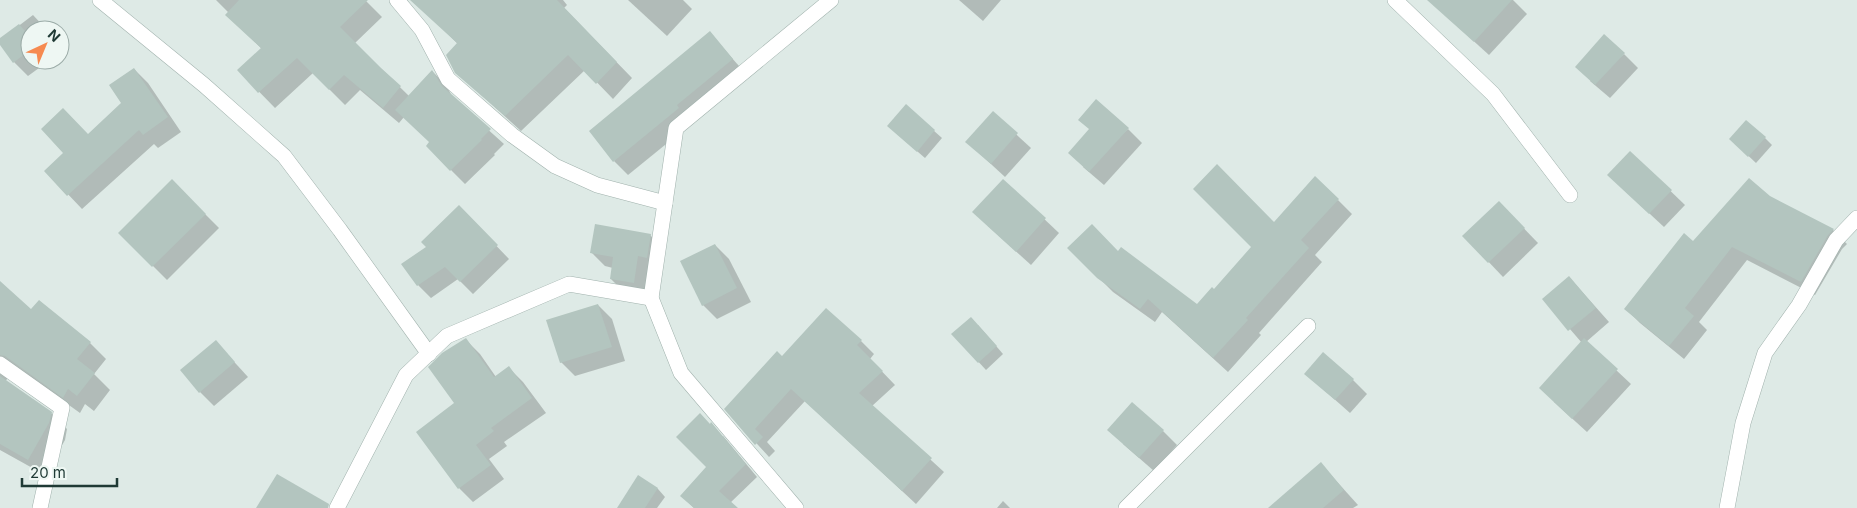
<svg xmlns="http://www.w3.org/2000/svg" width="1857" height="508" font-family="Inter,sans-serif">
<rect width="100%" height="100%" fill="#deeae6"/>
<g fill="#0003">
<path d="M 216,0 L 365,0 L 382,17 L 355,43 L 409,96 L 432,71 L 446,85 L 453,98 L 504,144 L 494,154 L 495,155 L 465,184 L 451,170 L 431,143 L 404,117 L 399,123 L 360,90 L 345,105 L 313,73 L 275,108 L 239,71 L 262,49 L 227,15 L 229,13 Z"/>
<path d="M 413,0 L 563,0 L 567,5 L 564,8 L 632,78 L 613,99 L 585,70 L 521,131 L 456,72 L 458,44 Z"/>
<path d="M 628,0 L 683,0 L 692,9 L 667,36 Z"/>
<path d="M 959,0 L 1001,0 L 983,21 Z"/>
<path d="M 1434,0 L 1513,0 L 1527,14 L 1489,55 L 1446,16 Z"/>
<path d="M 33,15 L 47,30 L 30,30 L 30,60 L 50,60 L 28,76 L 14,62 L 0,43 L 0,40 Z"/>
<path d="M 710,33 L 746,74 L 692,123 L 628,175 L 614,161 Z"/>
<path d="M 1624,54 L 1638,68 L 1610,98 L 1590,81 Z"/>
<path d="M 134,69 L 148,83 L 181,132 L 158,148 L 154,144 L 82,209 L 46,171 L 65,153 L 88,136 L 122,103 Z"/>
<path d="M 906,106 L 942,138 L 925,158 L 896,133 Z"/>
<path d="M 993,113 L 1031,148 L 1005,177 L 967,142 Z"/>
<path d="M 1128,129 L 1142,143 L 1104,185 L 1083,167 Z"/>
<path d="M 1765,138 L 1772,145 L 1756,163 L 1738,146 Z"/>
<path d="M 1630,152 L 1685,205 L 1664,227 L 1623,189 Z"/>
<path d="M 1003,180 L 1059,233 L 1031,265 L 988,226 Z"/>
<path d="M 172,181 L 219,228 L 167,280 L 120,233 Z"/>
<path d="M 1770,197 L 1833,230 L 1847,244 L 1842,249 L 1815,295 L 1747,260 L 1699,322 L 1707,330 L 1684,359 L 1640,323 L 1626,309 Z"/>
<path d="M 1338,200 L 1352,214 L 1315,255 L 1322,262 L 1259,333 L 1261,335 L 1228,372 L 1162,312 L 1155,322 L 1113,292 L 1069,248 L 1118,253 L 1197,305 L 1214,291 L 1274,223 Z"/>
<path d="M 459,207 L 509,259 L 473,294 L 458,279 L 431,298 L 418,285 L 428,247 Z"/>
<path d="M 1513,217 L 1538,243 L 1503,277 L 1464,236 Z"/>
<path d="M 650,235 L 664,249 L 647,296 L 625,293 L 611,279 L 613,268 L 605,266 L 591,252 Z"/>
<path d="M 715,245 L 729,259 L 751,302 L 717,319 L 703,305 Z"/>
<path d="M 1569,277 L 1609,322 L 1586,342 L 1631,384 L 1587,432 L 1554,402 L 1582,343 L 1544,299 Z"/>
<path d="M 0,283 L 32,311 L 90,343 L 106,359 L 94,374 L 110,390 L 94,411 L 85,404 L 80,413 L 23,372 L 9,374 L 6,381 L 51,413 L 67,429 L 65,440 L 45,475 L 0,450 Z"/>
<path d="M 598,305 L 612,319 L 625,361 L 575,376 L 561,362 Z"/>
<path d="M 978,325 L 1003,354 L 986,370 L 953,334 Z"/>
<path d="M 466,340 L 480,354 L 496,377 L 509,368 L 523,382 L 546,413 L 504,442 L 507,446 L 489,459 L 504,479 L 473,502 L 459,488 L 456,404 Z"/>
<path d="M 861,341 L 874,354 L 870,359 L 895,385 L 872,406 L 944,472 L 916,504 L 805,401 L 767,442 L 775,451 L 769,457 L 725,409 L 783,357 Z"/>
<path d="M 216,342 L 248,377 L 214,406 L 200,392 Z"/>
<path d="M 1306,374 L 1353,380 L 1367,394 L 1350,413 Z"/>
<path d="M 1163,431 L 1177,445 L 1154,471 L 1123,444 Z"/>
<path d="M 723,436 L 757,477 L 730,503 L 735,508 L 694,508 L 682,496 L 707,467 Z"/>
<path d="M 1321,464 L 1358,505 L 1353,508 L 1270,508 Z"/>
<path d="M 639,477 L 658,489 L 665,497 L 657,508 L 628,508 Z"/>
<path d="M 1003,501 L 1010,508 L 997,508 Z"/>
</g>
<g fill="#b3c5bf">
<path d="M 239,0 L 368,0 L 340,27 L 381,68 L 401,86 L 383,108 L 344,75 L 329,90 L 297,58 L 258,93 L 237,70 L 261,48 L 225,15 Z"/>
<path d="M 410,0 L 557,0 L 617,62 L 596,84 L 568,55 L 505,116 L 455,73 L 446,55 L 457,43 Z"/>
<path d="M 1427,0 L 1512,0 L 1474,42 Z"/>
<path d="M 19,24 L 30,37 L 30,50 L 13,63 L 0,45 L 0,38 Z"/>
<path d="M 710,31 L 733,59 L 677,105 L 679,108 L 613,162 L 589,131 Z"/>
<path d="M 1604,34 L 1625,53 L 1595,85 L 1575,67 Z"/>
<path d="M 134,68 L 168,117 L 143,135 L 139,130 L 67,196 L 44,171 L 63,153 L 41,129 L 63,108 L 88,134 L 121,103 L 109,85 Z"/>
<path d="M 432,70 L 442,86 L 491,129 L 481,139 L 482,140 L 450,171 L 426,146 L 429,142 L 395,110 Z"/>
<path d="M 1096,99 L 1129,128 L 1089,172 L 1068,153 L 1089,129 L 1078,120 Z"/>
<path d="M 906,104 L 935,130 L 917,152 L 887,126 Z"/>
<path d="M 993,111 L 1018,133 L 991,164 L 965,142 Z"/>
<path d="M 1746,120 L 1766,137 L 1748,157 L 1729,139 Z"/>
<path d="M 1630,151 L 1672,190 L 1649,214 L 1607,175 Z"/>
<path d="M 1217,164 L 1274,222 L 1315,176 L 1339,199 L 1301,240 L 1309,248 L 1246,318 L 1248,320 L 1213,358 L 1148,299 L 1140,309 L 1097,278 L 1067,248 L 1092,224 L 1118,251 L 1121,247 L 1197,304 L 1212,287 L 1214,289 L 1251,247 L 1193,189 Z"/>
<path d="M 1749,178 L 1770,196 L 1834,229 L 1828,235 L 1801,282 L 1732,247 L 1685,308 L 1694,316 L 1669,346 L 1624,309 L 1684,233 L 1693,241 Z"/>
<path d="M 172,179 L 206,214 L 152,267 L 118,233 Z"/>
<path d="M 1003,179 L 1046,218 L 1016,252 L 972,212 Z"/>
<path d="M 1499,201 L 1525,228 L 1488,263 L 1462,236 Z"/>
<path d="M 459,205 L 498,245 L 460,282 L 445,267 L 417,286 L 401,264 L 426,247 L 421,242 Z"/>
<path d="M 595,224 L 651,234 L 647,258 L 638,256 L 634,283 L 610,279 L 613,257 L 590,253 Z"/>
<path d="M 715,244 L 737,288 L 702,306 L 680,261 Z"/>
<path d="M 1569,276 L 1596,308 L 1568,331 L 1542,299 Z"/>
<path d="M 0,281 L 31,309 L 39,300 L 91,342 L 77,359 L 95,373 L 77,396 L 68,389 L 63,398 L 5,356 L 0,355 Z"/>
<path d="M 598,304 L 612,347 L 560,363 L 546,320 Z"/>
<path d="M 826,308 L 862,340 L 857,345 L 883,371 L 859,393 L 932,458 L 902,491 L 791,389 L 755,429 L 763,437 L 755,445 L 724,409 L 777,351 L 782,356 Z"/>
<path d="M 971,317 L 997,346 L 978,363 L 951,334 Z"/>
<path d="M 466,338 L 494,377 L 509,366 L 532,398 L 491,428 L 494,431 L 476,445 L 491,465 L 458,489 L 416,432 L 454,403 L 428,367 L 442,353 Z"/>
<path d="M 1584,338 L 1618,369 L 1572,419 L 1539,388 Z"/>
<path d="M 216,340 L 235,362 L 199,393 L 180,370 Z"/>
<path d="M 1323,352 L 1354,379 L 1335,400 L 1304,374 Z"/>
<path d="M 0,376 L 52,412 L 49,423 L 28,460 L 0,444 Z"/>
<path d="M 1132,402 L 1164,430 L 1139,458 L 1107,430 Z"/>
<path d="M 700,413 L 710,424 L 711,422 L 746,464 L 719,491 L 738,508 L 694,508 L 680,496 L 706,467 L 676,437 Z"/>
<path d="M 1321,462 L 1344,490 L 1323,508 L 1268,508 Z"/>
<path d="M 277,474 L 329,504 L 328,508 L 256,508 Z"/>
<path d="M 638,475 L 658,488 L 645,508 L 617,508 Z"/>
</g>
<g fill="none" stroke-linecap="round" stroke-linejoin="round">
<defs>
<g id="street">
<path d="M 100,0 L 204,85 L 284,156 L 340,230 L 429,354"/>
<path d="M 397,0 L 422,30 L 448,79 L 512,135 L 555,166 L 597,185 L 665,203"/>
<path d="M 1395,0 L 1493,94 L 1570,195"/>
<path d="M 651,298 L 681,373 L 796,508"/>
<path d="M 0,364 L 62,408 L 40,508"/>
<path d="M 337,508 L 406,375 L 447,336 L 569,284 L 651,298 L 676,128 L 831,0"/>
<path d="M 1126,508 L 1308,326"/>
<path d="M 1727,508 L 1743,423 L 1765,353 L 1799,305 L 1836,240 L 1857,218"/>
</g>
</defs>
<use href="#street" stroke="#a1b2ad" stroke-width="16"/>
<use href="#street" stroke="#fff" stroke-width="15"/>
</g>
<g transform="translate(45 45) rotate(44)"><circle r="24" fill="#eef7f3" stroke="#9baba7"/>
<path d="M0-4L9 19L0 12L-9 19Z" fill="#f68a50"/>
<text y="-8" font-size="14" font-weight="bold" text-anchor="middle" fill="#1f3a35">N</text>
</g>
<path d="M22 478v8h95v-8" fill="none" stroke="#1f3a35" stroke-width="2.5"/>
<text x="30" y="478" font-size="15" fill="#1f3a35" stroke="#eef7f3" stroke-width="4" paint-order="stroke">20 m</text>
</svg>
